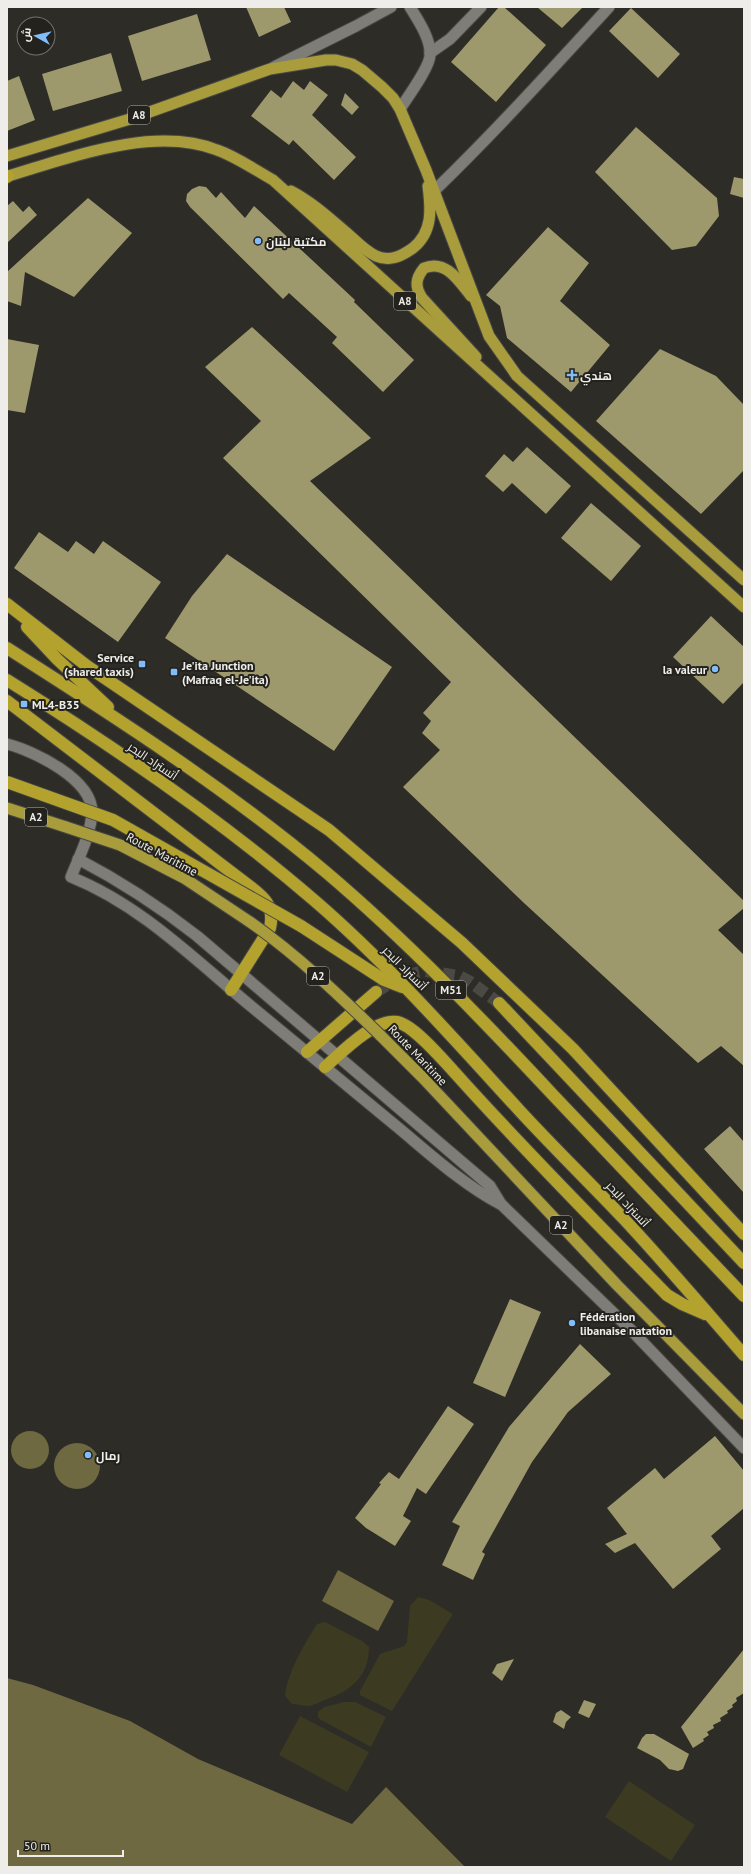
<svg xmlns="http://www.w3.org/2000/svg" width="751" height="1874" font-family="'PT Sans',Cairo,sans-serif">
<rect width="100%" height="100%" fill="#2d2c26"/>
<g fill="#3d3a22">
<path d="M 418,1597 L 429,1600 L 453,1614 L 392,1711 L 360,1695 L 360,1691 L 380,1654 L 404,1646 L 407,1642 L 410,1606 Z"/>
<path d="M 325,1622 L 362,1641 L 369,1647 C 369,1678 349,1692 322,1701 C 318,1703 312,1706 308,1706 C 303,1706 297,1704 292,1704 L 285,1696 C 287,1673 305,1643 317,1624 Z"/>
<path d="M 344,1702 L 355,1702 L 386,1717 L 371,1747 L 321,1720 L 318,1717 L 318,1712 L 324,1707 Z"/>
<path d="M 300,1716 L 369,1752 L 347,1792 L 279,1755 Z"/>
<path d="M 629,1781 L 695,1825 L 671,1861 L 605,1817 Z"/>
</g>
<g fill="#6e6940">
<circle cx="30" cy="1450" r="19"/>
<circle cx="77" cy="1466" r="23"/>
<path d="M 338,1570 L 394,1601 L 378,1631 L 322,1601 Z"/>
<path d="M 7,1678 L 33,1685 L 130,1721 L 198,1759 L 352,1824 L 386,1787 L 465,1867 L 7,1867 Z"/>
</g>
<g fill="#9e986d">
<path d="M 246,7 L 284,7 L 291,22 L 259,37 Z"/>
<path d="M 499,7 L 504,7 L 546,45 L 496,102 L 451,62 Z"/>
<path d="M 537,7 L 583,7 L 562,28 Z"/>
<path d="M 631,8 L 680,54 L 658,78 L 609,31 Z"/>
<path d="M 197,14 L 211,60 L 142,81 L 128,36 Z"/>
<path d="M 111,53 L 122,91 L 53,111 L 42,74 Z"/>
<path d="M 19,76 L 35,120 L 7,131 L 7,81 Z"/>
<path d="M 293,81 L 304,90 L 310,81 L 328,95 L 312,115 L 356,157 L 334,180 L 293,140 L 289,145 L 251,116 L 271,90 L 281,98 Z"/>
<path d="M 345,93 L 359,107 L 352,115 L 341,105 Z"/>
<path d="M 636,127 L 717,198 L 719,216 L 696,246 L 672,250 L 595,172 Z"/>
<path d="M 734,177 L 744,179 L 744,198 L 730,194 Z"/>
<path d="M 199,186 L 206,187 L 216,198 L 221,192 L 245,218 L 254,206 L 355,300 L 354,302 L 414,360 L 383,392 L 332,343 L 337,337 L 289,293 L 283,299 L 190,207 L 186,201 L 187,194 L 192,189 Z"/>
<path d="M 88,198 L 132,233 L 74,297 L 25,272 L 21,306 L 7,301 L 7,272 Z"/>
<path d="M 13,201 L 23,212 L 29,206 L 37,215 L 7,243 L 7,206 Z"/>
<path d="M 548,227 L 589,263 L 560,301 L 610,345 L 571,392 L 507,338 L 500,306 L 486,295 Z"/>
<path d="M 252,327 L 371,438 L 310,481 L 744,901 L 744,908 L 718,930 L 744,955 L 744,1066 L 721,1046 L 698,1063 L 524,903 L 403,787 L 440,750 L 422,733 L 431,721 L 423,713 L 451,682 L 223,458 L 261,421 L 205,367 Z"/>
<path d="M 7,339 L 39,345 L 25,413 L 7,410 Z"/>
<path d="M 660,349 L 716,376 L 744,405 L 744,470 L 701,514 L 596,421 Z"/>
<path d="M 527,447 L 571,486 L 546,514 L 512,483 L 503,492 L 485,476 L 504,454 L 513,462 Z"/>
<path d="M 591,503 L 641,546 L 611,581 L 561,538 Z"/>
<path d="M 39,532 L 68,552 L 76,541 L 94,554 L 103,541 L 161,582 L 118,642 L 14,568 Z"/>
<path d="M 227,554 L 392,667 L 334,751 L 165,638 L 192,596 Z"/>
<path d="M 711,616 L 744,647 L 744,682 L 723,704 L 673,657 Z"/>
<path d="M 730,1126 L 744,1142 L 744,1193 L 704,1149 Z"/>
<path d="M 510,1299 L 541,1312 L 505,1397 L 473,1383 Z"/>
<path d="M 580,1344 L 611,1374 L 568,1412 L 532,1462 L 482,1552 L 485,1554 L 473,1580 L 442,1565 L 460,1526 L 452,1522 L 509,1427 Z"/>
<path d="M 448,1406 L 474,1424 L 426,1494 L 417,1488 L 403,1516 L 411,1521 L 395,1546 L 366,1528 L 355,1518 L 381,1484 L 379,1483 L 389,1472 L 399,1479 Z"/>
<path d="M 715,1436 L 744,1471 L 744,1508 L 711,1536 L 721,1549 L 673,1589 L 635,1543 L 615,1553 L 605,1544 L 627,1534 L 607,1508 L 655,1468 L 664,1479 Z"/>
<path d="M 744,1649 L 744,1693 L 736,1698 L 737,1701 L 732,1705 L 733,1707 L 727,1711 L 728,1713 L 720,1718 L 721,1721 L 713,1725 L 714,1728 L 707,1732 L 709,1735 L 703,1739 L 704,1741 L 693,1748 L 681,1727 Z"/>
<path d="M 514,1659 L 502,1681 L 492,1673 L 497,1664 Z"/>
<path d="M 584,1700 L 596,1704 L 589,1718 L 578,1713 Z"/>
<path d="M 561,1710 L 571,1717 L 566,1722 L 564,1729 L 553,1722 L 556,1713 Z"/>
<path d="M 646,1734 L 654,1734 L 689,1754 L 683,1769 L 678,1771 L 669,1769 L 660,1760 L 637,1748 L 642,1738 Z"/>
</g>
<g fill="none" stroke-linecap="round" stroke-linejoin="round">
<path stroke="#4a4943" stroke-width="12" stroke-dasharray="12 6" stroke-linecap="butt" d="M 376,992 L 402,976 L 426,971 L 459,976 L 469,981 L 499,1003"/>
<defs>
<g id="minor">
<path d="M 430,53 L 450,39 L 481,7"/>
<path d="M 434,191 C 495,132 552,69 609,7"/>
</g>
<g id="tertiary">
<path d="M 7,744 C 34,751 92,779 92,812 C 91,834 79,857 71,877 C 141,905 195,960 252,1007 C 301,1048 351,1089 401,1130 C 432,1156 464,1185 500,1204"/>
<path d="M 78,859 C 120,881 160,907 197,936 L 490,1186 L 501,1204 L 632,1331 L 744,1448"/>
</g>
<g id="secondary">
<path d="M 274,67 L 356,26 L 391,7"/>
<path d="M 400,109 C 407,98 430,67 430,55 C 431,39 418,20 410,7"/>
</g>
<g id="trunk">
<path d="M 7,156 L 130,119 L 270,69 L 326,60 L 336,60 L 352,64 L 362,70 L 382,87 L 393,98 L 400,109 L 426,170 L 489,336 L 517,376 L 744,580"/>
<path d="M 8,176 C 69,158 154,125 217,150 C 237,157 255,170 273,180 L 744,607"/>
<path d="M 291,191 C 312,202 329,218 347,233 C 356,241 365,251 376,256 C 390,262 402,256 413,248 C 433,232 431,209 428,186"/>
<path d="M 471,296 C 459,281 446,259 424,268 C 415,279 415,287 422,298 L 476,357"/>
<path d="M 7,808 L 66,827"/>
<path d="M 120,845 L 184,878 L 250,922"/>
<path d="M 380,1035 L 423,1078 L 617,1285 L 744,1414"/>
</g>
<g id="motorway">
<path d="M 7,177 L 8,176"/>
<path d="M 7,604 L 87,666 L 329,830 L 462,943 L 573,1049 L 744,1234"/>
<path d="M 27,627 L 57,659 L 108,707"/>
<path d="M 7,648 C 117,718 227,789 327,873 C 407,941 481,1018 553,1095 C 617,1162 680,1229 744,1296"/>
<path d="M 7,680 C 113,746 220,819 315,901 C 388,964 453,1038 519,1110 C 553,1147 589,1182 624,1219 C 665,1263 704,1309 744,1355"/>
<path d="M 7,701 L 248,885 C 264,897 275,906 270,928 L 231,990"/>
<path d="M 301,926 L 384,980 L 402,987"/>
<path d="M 499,1003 L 744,1263"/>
<path d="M 307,1052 L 376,992"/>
<path d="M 325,1067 C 341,1053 375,1018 397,1022 C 414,1025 444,1061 456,1074 C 524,1150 596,1222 667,1295 L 682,1304 L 705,1314"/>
</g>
</defs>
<use href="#minor" stroke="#494843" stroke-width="13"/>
<use href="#tertiary" stroke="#494843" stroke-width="13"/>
<use href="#secondary" stroke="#494843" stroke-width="13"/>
<use href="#trunk" stroke="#494843" stroke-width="13"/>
<use href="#motorway" stroke="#494843" stroke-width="14"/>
<use href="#minor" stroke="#7e7d77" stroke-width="11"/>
<use href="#tertiary" stroke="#7e7d77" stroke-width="11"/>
<use href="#secondary" stroke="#7e7d77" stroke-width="11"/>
<use href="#trunk" stroke="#a89c3c" stroke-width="11"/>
<use href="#motorway" stroke="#b3a32e" stroke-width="12"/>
<defs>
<g id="trunk-bridge">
<path d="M 66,827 L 120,845"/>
<path d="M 250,922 C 297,955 339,995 380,1035"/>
</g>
<path id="motorway-bridge" d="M 7,782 L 113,820 L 301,926"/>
</defs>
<use href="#trunk-bridge" stroke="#494843" stroke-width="13" stroke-linecap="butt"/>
<use href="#motorway-bridge" stroke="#494843" stroke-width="14" stroke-linecap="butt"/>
<use href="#trunk-bridge" stroke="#a89c3c" stroke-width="11"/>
<use href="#motorway-bridge" stroke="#b3a32e" stroke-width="12"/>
</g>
<g fill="#82bcfa" stroke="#23221d" stroke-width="1.5">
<circle cx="258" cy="241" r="4"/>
<path d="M570 369h4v4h4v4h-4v4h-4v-4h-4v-4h4z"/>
<rect x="138" y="660" width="8" height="8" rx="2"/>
<circle cx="715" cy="669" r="4"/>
<rect x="170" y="668" width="8" height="8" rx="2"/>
<rect x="20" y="700" width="8" height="8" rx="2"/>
<circle cx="572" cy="1323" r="4"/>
<circle cx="88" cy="1455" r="4"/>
</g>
<g text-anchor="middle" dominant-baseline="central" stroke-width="4" stroke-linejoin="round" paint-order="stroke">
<g fill="#23221d" stroke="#b1b0ac" stroke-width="1">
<rect x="128" y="106" width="22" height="18" rx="3"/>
<rect x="394" y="292" width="22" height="18" rx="3"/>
<rect x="25" y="808" width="22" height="18" rx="3"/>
<rect x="307" y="967" width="22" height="18" rx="3"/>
<rect x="436" y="981" width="30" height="18" rx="3"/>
<rect x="550" y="1216" width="22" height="18" rx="3"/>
</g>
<g font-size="11" font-weight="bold" fill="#eeede9">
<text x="139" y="115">A8</text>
<text x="405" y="301">A8</text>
<text x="36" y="817">A2</text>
<text x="318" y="976">A2</text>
<text x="451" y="990">M51</text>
<text x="561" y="1225">A2</text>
</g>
<g font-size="12" font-weight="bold" fill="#eeede9" stroke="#23221d" text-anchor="start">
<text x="266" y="241">مكتبة لبنان</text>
<text x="580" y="375">هندي</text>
<text x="134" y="657" text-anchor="end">Service<tspan x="134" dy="14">(shared taxis)</tspan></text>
<text x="182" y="665">Je'ita Junction<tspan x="182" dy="14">(Mafraq el-Je'ita)</tspan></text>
<text x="707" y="669" text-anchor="end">la valeur</text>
<text x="32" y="704">ML4-B35</text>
<text x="580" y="1316">Fédération<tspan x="580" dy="14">libanaise natation</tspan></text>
<text x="96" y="1455">رمال</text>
</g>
<g font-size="12" fill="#eeede9" stroke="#23221d">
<text transform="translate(153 761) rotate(34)">أتستراد البحر</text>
<text transform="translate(162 854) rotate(28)">Route Maritime</text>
<text transform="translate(405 968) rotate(45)">أتستراد البحر</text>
<text transform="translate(418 1055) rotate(46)">Route Maritime</text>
<text transform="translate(628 1204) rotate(47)">أتستراد البحر</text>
</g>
</g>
<rect width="751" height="1874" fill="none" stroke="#eeede9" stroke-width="16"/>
<g transform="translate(36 36) rotate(278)"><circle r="19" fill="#23221d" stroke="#74736f"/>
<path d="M0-3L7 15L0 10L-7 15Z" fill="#82bcfa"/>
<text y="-6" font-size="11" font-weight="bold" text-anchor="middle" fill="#eeede9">ش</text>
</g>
<path d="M18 1850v6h105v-6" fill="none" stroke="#eeede9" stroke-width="2"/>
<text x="24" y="1850" font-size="12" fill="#eeede9" stroke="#23221d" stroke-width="3" paint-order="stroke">50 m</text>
</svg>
